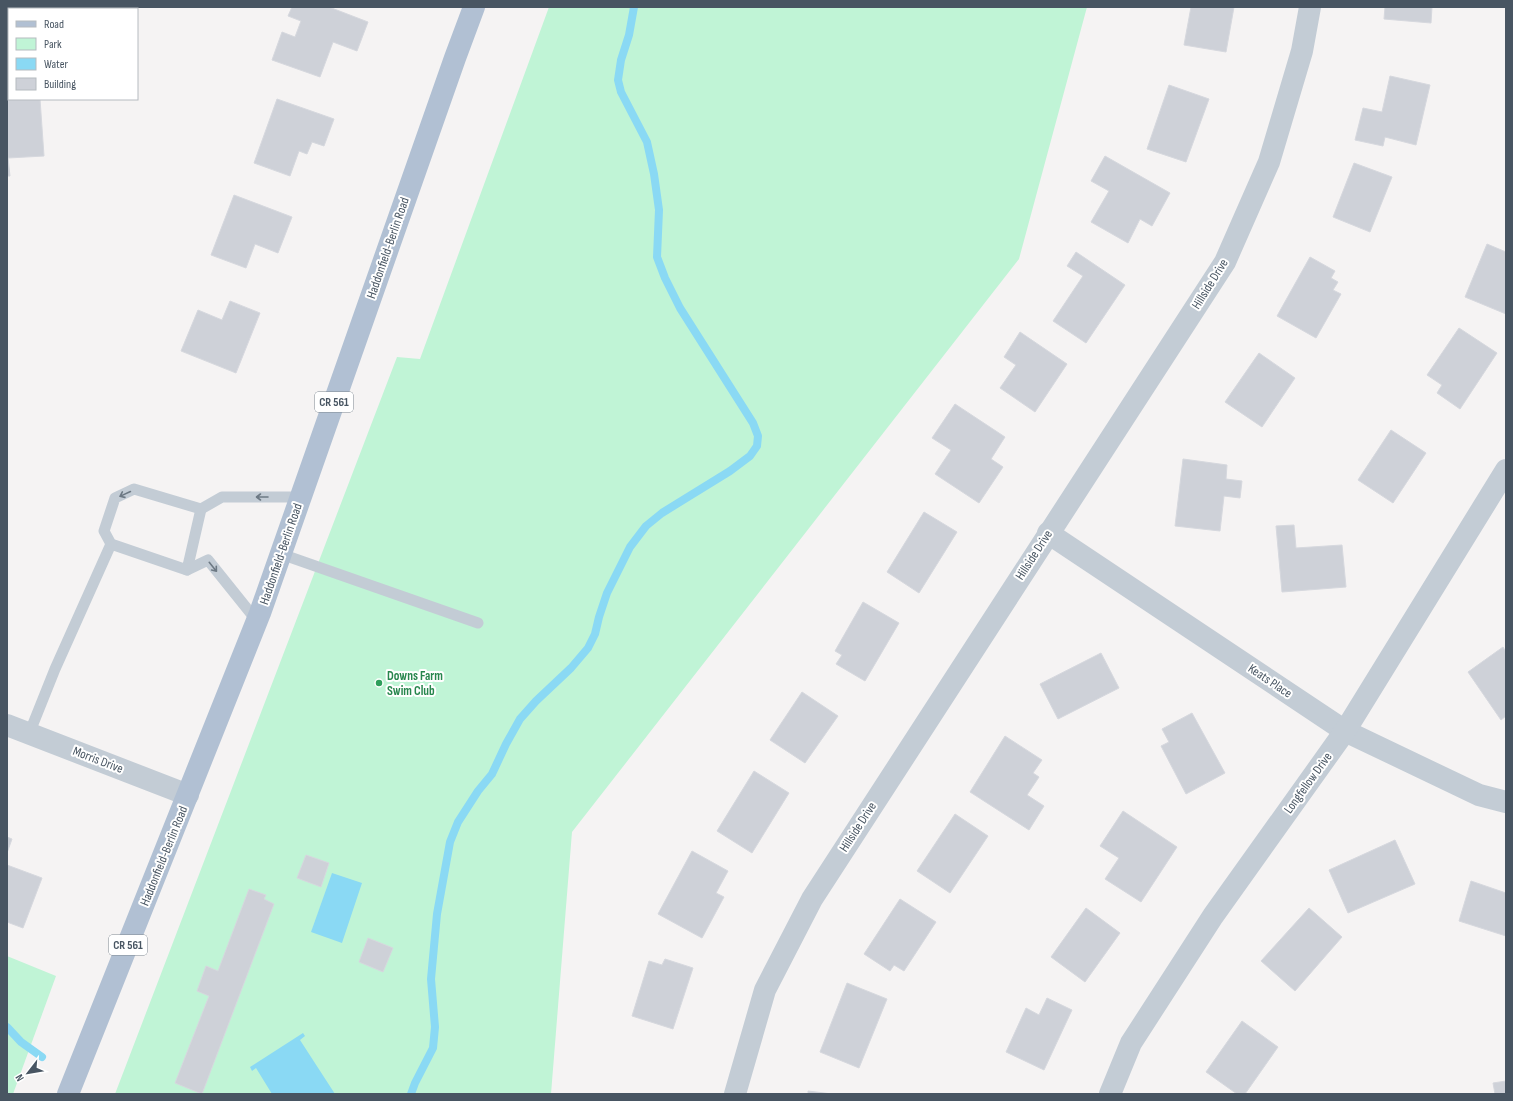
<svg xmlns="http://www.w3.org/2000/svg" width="1513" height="1101" font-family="'Sofia Sans Condensed',sans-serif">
<rect width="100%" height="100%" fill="#f5f3f3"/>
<g fill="#c0f4d6">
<path d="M 549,7 L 1087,7 L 1019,259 L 572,832 L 551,1094 L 115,1094 L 397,357 L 420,359 Z"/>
<path d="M 7,956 L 56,976 L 13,1094 L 7,1094 Z"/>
</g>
<g fill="#8ad9f4">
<path d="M 332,873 L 362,883 L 342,943 L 311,932 Z"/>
<path d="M 303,1033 L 305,1036 L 300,1040 L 335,1094 L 272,1094 L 256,1068 L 252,1071 L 250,1067 Z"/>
</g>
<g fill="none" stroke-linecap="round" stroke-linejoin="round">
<g stroke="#8ad9f4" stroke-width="8">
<path d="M 7,1027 L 21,1042 L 42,1057"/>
<path d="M 411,1094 L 415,1083 L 433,1048 L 435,1027 L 431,979 L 437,914 L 450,842 L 458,822 L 478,791 L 492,774 L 506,744 L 520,719 L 536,701 L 571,668 L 588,648 L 595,634 L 599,617 L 607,593 L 630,547 L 646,526 L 662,513 L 730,471 L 750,456 L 757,446 L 758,436 L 753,423 L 680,308 L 665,278 L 657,257 L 659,210 L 654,174 L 647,142 L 621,92 L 618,80 L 621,60 L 629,35 L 634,7"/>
</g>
</g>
<g fill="#ced1d8" stroke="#d6d8de">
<path d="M 78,7 L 111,7 L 112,9 L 79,9 Z"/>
<path d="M 292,7 L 329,7 L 368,22 L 357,51 L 333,42 L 320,77 L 272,60 L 282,32 L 295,37 L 301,21 L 288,16 Z"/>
<path d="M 1191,7 L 1234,7 L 1226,52 L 1184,45 Z"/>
<path d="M 1385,7 L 1432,7 L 1431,23 L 1384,19 Z"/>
<path d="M 1390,76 L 1430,85 L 1416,145 L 1385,137 L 1383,146 L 1355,140 L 1363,108 L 1382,112 Z"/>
<path d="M 1169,85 L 1209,99 L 1186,162 L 1147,149 Z"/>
<path d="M 7,86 L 9,86 L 9,99 L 40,99 L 44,156 L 8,158 L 10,176 L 7,176 Z"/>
<path d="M 277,99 L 334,119 L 324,146 L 312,142 L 307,154 L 299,151 L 290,176 L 254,163 Z"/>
<path d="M 1105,156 L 1170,193 L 1152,226 L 1140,219 L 1128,243 L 1091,222 L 1109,191 L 1091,181 Z"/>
<path d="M 1354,163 L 1392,177 L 1370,232 L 1333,217 Z"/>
<path d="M 234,195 L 292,217 L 278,253 L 255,244 L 246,268 L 211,255 Z"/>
<path d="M 1487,244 L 1506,252 L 1506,314 L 1465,297 Z"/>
<path d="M 1076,252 L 1125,285 L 1086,343 L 1053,321 L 1083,276 L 1067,266 Z"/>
<path d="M 1310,257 L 1335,271 L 1331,278 L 1338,282 L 1333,290 L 1341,294 L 1316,338 L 1277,316 Z"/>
<path d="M 230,301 L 260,313 L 236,373 L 181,351 L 198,310 L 222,320 Z"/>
<path d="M 1459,328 L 1497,353 L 1460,409 L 1437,393 L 1442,385 L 1427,375 Z"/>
<path d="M 1020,332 L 1067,364 L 1035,412 L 1000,388 L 1016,365 L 1004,357 Z"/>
<path d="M 1259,353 L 1295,378 L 1262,427 L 1225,402 Z"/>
<path d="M 955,404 L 1005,437 L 991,459 L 1003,467 L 979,503 L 935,474 L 951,450 L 932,438 Z"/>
<path d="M 1391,430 L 1426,453 L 1393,503 L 1358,480 Z"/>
<path d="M 1183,459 L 1227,465 L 1226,479 L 1242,481 L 1240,498 L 1224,496 L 1220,531 L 1175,526 Z"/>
<path d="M 924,512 L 957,532 L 919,593 L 887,572 Z"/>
<path d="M 1294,525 L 1296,548 L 1342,545 L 1346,587 L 1282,592 L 1276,526 Z"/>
<path d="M 863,602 L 899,623 L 865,681 L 836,664 L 842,655 L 835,651 Z"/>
<path d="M 1503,647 L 1506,652 L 1506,716 L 1501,720 L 1468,672 Z"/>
<path d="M 1101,653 L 1119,688 L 1058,719 L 1040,684 Z"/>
<path d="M 802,692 L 838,716 L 805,763 L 770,740 Z"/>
<path d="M 1192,713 L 1225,773 L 1186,794 L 1161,746 L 1169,742 L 1162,729 Z"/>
<path d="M 1005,736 L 1042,760 L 1033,773 L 1039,777 L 1027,795 L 1044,806 L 1029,830 L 970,792 Z"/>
<path d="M 754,771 L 789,793 L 752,853 L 717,831 Z"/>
<path d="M 1123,811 L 1177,847 L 1141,902 L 1105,879 L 1119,858 L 1100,846 Z"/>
<path d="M 955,814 L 988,836 L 950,893 L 917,871 Z"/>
<path d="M 7,837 L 12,839 L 7,853 Z"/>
<path d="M 1395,840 L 1415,884 L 1348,913 L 1329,870 Z"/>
<path d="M 692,851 L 728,871 L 716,893 L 724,897 L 702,938 L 658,914 Z"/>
<path d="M 306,855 L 329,863 L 321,887 L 297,878 Z"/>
<path d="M 7,865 L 42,878 L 23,928 L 7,922 Z"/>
<path d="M 1471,881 L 1506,893 L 1506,936 L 1459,921 Z"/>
<path d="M 249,889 L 266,895 L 264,899 L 274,904 L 202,1094 L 175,1083 L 209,996 L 197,991 L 206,966 L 218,971 Z"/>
<path d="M 900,899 L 936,922 L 904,971 L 894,965 L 890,971 L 864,954 Z"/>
<path d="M 1086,908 L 1120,933 L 1085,982 L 1051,957 Z"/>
<path d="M 1309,908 L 1342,937 L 1295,991 L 1261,961 Z"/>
<path d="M 368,938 L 393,948 L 383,972 L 359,962 Z"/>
<path d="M 665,959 L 693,968 L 673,1029 L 632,1016 L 649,961 L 662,965 Z"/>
<path d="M 847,983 L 887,999 L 859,1068 L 820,1052 Z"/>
<path d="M 1047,998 L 1072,1010 L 1044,1070 L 1006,1052 L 1026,1008 L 1039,1015 Z"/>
<path d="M 1242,1021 L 1278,1047 L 1245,1094 L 1237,1094 L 1206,1072 Z"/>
<path d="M 1506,1081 L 1506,1094 L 1495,1094 L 1493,1083 Z"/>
<path d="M 808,1091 L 832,1094 L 808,1094 Z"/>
</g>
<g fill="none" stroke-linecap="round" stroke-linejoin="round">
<g stroke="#c3ccd5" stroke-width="11">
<path d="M 281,554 L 478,623"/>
<path d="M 187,570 L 201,509"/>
<path d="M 257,621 L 208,560 L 187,570 L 111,544 L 104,531 L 115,498 L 134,489 L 201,509 L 222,497 L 301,497"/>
<path d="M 29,734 L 55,669 L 111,544"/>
</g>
<g stroke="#c3ccd5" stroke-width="22">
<path d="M 1048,533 L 1345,731 L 1479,795 L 1506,802"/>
<path d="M 7,725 L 188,795"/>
<path d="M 735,1094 L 765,990 L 812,899 L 1225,262 L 1269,162 L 1302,51 L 1310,7"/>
<path d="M 1110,1094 L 1131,1043 L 1213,916 L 1345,731 L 1506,470"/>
</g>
<path stroke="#b1c0d3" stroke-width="22" d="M 68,1094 L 260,613 L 455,58 L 474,7"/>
</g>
<defs><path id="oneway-shaft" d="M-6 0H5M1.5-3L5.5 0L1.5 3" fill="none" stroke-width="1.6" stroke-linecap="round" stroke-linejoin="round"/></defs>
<g stroke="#6d7984">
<use href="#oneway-shaft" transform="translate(125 494) rotate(155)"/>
<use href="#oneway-shaft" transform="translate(262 497) rotate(-180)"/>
<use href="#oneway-shaft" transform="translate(213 567) rotate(51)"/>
</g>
<circle fill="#2e9e5b" stroke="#fff" stroke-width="1.5" cx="379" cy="683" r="4"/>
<g text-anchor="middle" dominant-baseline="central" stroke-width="4" stroke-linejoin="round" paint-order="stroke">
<g fill="#fff" stroke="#7f8891" stroke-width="1">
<rect x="315" y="392" width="38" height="20" rx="3"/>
<rect x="109" y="935" width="38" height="20" rx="3"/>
</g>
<g font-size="12" font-weight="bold" fill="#485562">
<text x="334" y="402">CR 561</text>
<text x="128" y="945">CR 561</text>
</g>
<g font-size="13" fill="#485562" stroke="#fff">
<text transform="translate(388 248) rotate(-71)">Haddonfield-Berlin Road</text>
<text transform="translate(1210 284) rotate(-58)">Hillside Drive</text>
<text transform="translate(281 554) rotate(-71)">Haddonfield-Berlin Road</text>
<text transform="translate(1034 555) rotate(-57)">Hillside Drive</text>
<text transform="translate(1270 681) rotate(34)">Keats Place</text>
<text transform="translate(98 760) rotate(21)">Morris Drive</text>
<text transform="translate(1308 783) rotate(-54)">Longfellow Drive</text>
<text transform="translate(858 827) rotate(-57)">Hillside Drive</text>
<text transform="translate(164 856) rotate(-68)">Haddonfield-Berlin Road</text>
</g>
<g font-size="13" font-weight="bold" fill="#27864d" stroke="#fff" text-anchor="start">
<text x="387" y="676">Downs Farm<tspan x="387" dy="15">Swim Club</tspan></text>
</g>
</g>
<rect width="1513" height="1101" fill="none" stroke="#485562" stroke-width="16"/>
<rect x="8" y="8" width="130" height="92" fill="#ffffff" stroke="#b6bbc0"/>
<rect x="16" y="21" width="20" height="6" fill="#b1c0d3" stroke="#b6bbc0"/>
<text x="44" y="28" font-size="12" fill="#485562">Road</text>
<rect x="16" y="38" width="20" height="12" fill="#c0f4d6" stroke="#b6bbc0"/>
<text x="44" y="48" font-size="12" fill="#485562">Park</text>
<rect x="16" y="58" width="20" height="12" fill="#8ad9f4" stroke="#b6bbc0"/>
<text x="44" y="68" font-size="12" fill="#485562">Water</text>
<rect x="16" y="78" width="20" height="12" fill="#ced1d8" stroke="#b6bbc0"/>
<text x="44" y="88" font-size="12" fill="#485562">Building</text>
<g transform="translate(28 1073) rotate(239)" stroke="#ffffff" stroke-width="3" paint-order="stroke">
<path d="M0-3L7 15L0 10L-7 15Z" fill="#485562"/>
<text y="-6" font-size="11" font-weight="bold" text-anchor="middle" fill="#485562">N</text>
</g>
</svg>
